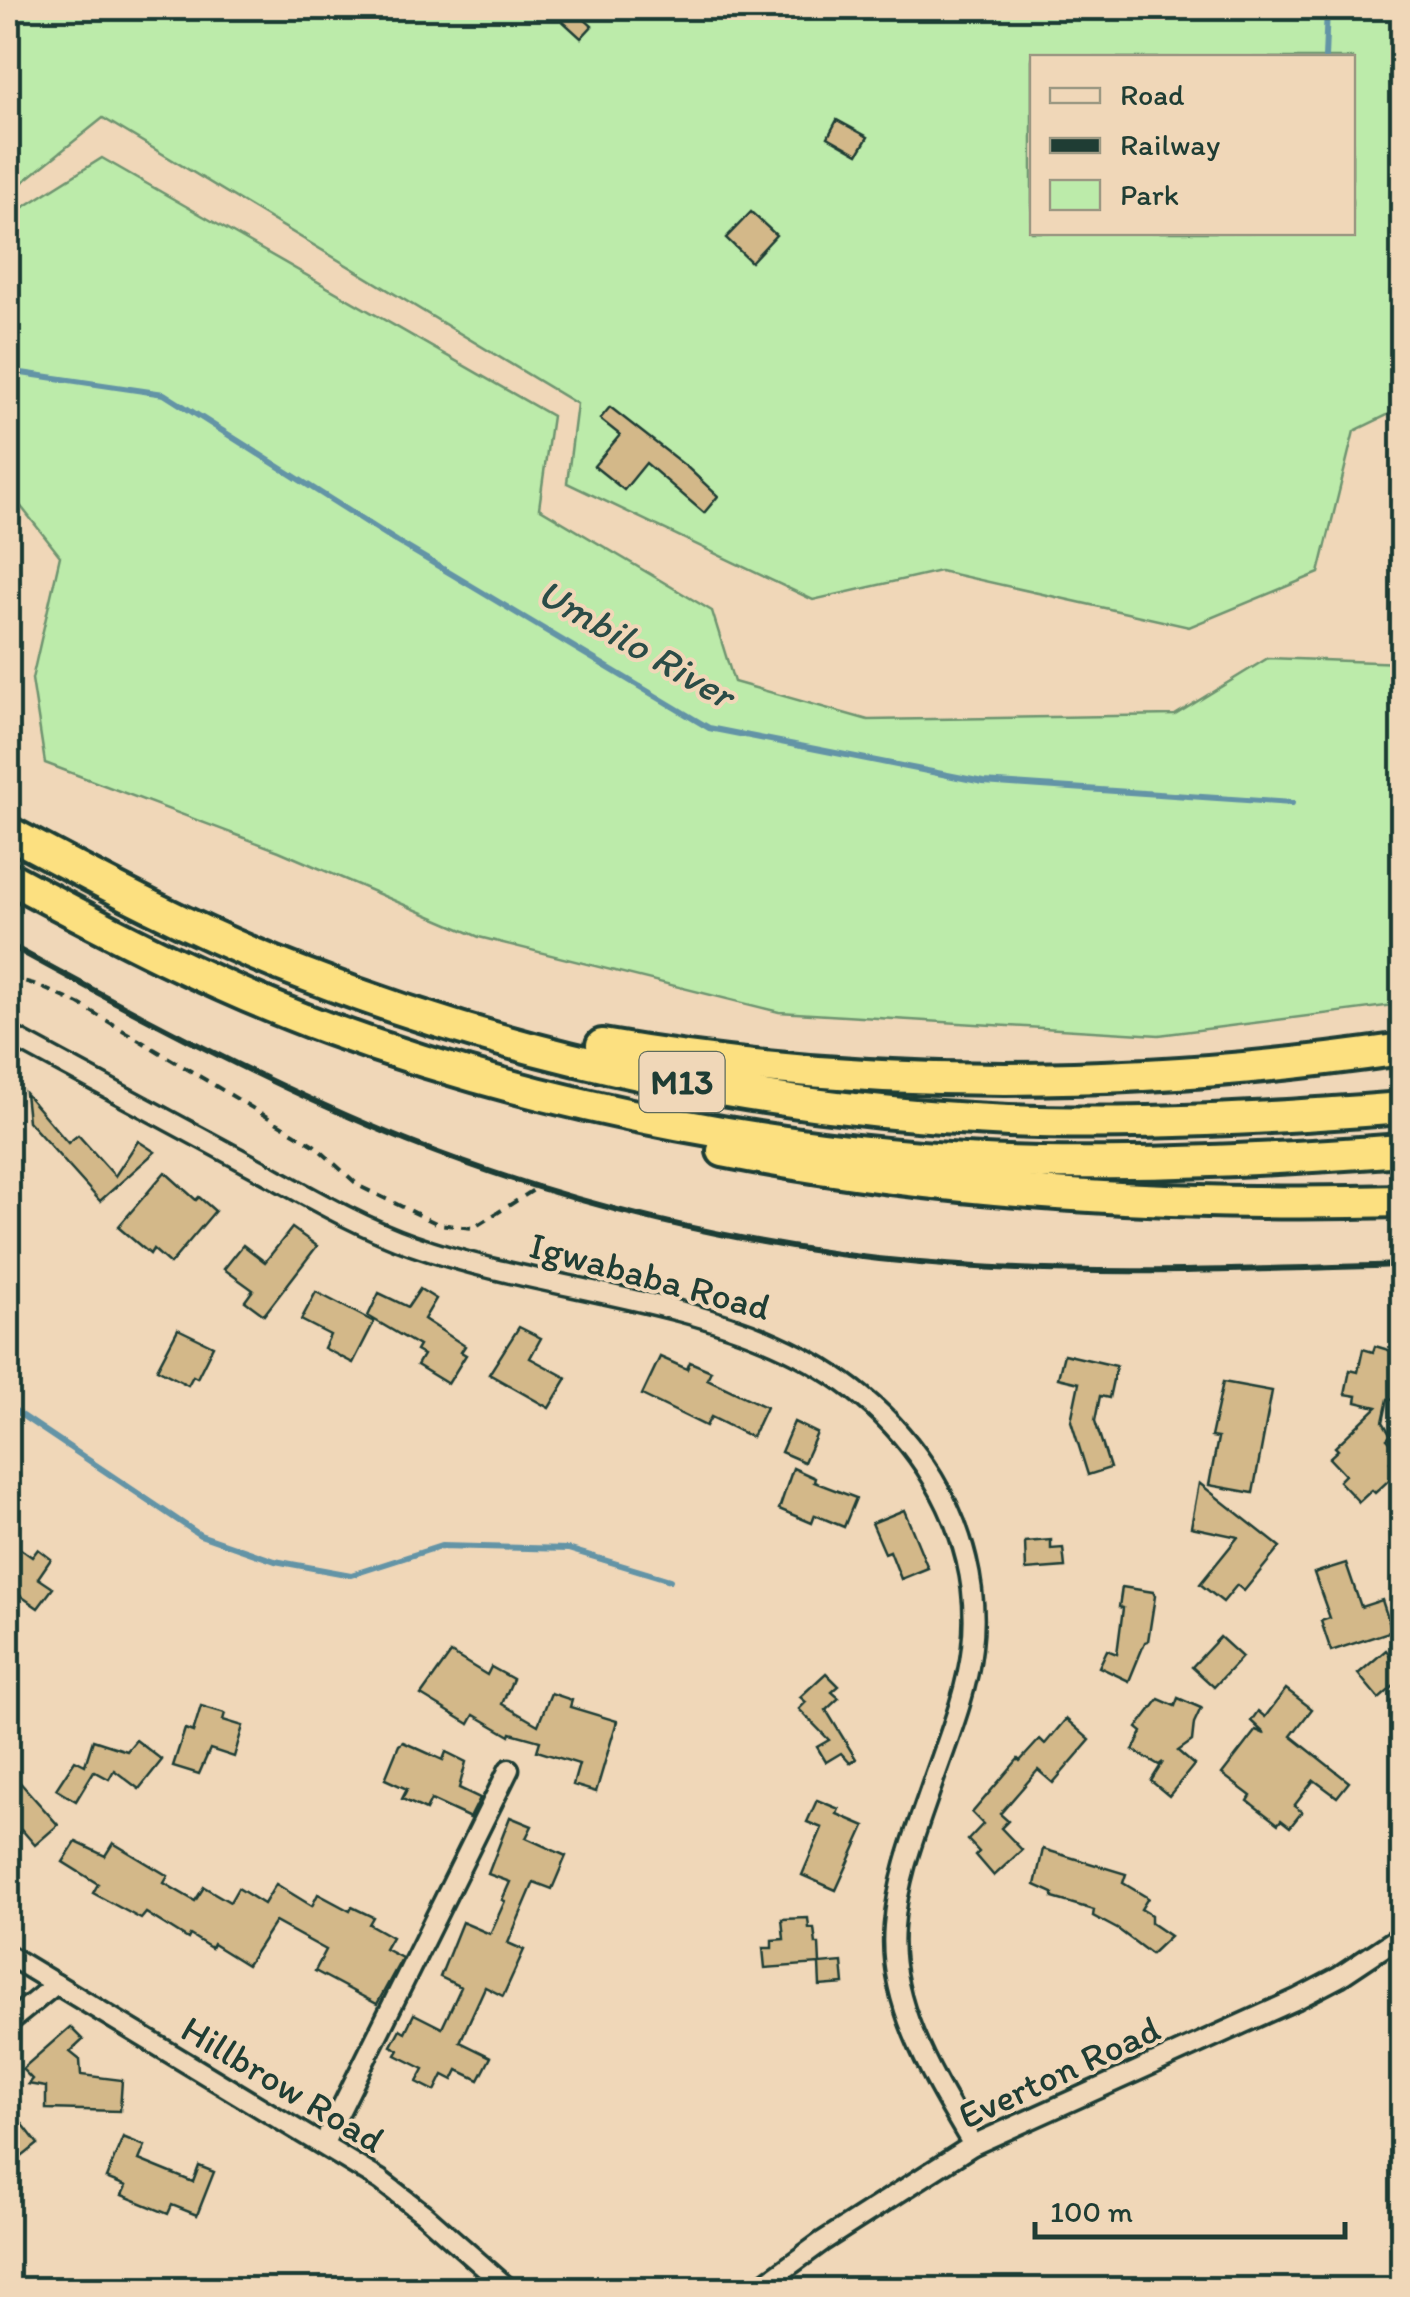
<svg xmlns="http://www.w3.org/2000/svg" width="1410" height="2297" font-family="Itim,sans-serif">
<rect width="100%" height="100%" fill="#f0d7b8"/>
<filter id="ink" filterUnits="userSpaceOnUse"><feTurbulence type="fractalNoise" baseFrequency=".01" numOctaves="2"/><feDisplacementMap in="SourceGraphic" scale="20" xChannelSelector="R" yChannelSelector="G"/><feConvolveMatrix kernelMatrix="1 2 1 2 8 2 1 2 1" color-interpolation-filters="sRGB"/></filter>
<g filter="url(#ink)">
<g fill="#bcebaa" stroke="#6e946f" stroke-width="2.5" fill-rule="evenodd">
<path d="M 8,8 L 1378,8 L 1402,22 L 1402,408 L 1354,431 L 1319,573 L 1189,627 L 940,571 L 813,600 L 567,483 L 577,404 L 103,118 L 8,194 ZM 1032,58 L 1352,58 L 1352,232 L 1032,232 Z"/>
<path d="M 102,158 L 552,416 L 539,508 L 712,611 L 734,682 L 868,720 L 1175,715 L 1268,658 L 1402,663 L 1402,1004 L 1159,1035 L 779,1012 L 479,937 L 279,851 L 45,763 L 32,679 L 60,556 L 8,490 L 8,217 Z"/>
</g>
<g fill="none" stroke-linecap="round" stroke-linejoin="round">
<g stroke="#6494a6" stroke-width="6">
<path d="M 1325,58 L 1327,8"/>
<path d="M 8,371 L 164,394 L 398,542 L 709,728 L 983,782 L 1292,803"/>
<path d="M 8,1406 L 200,1535 L 275,1561 L 351,1575 L 441,1546 L 568,1549 L 670,1580"/>
</g>
</g>
<g fill="#d3b889" stroke="#1f3d34" stroke-width="2.5">
<path d="M 548,8 L 572,8 L 592,26 L 581,38 Z"/>
<path d="M 837,120 L 868,137 L 858,154 L 828,137 Z"/>
<path d="M 751,212 L 776,235 L 751,262 L 726,238 Z"/>
<path d="M 610,407 L 688,468 L 718,496 L 704,513 L 646,463 L 624,490 L 594,466 L 620,435 L 600,419 Z"/>
<path d="M 25,1093 L 68,1143 L 78,1135 L 115,1176 L 138,1141 L 155,1152 L 100,1201 L 28,1121 Z"/>
<path d="M 165,1172 L 196,1200 L 199,1197 L 215,1211 L 170,1264 L 153,1249 L 150,1254 L 118,1227 Z"/>
<path d="M 292,1228 L 317,1246 L 264,1315 L 245,1301 L 253,1290 L 224,1269 L 243,1245 L 265,1262 Z"/>
<path d="M 420,1289 L 436,1299 L 424,1319 L 465,1346 L 461,1352 L 466,1355 L 448,1384 L 417,1365 L 423,1355 L 416,1351 L 419,1346 L 368,1316 L 379,1293 L 408,1307 Z"/>
<path d="M 316,1292 L 374,1322 L 353,1363 L 324,1348 L 330,1335 L 301,1320 Z"/>
<path d="M 519,1327 L 541,1338 L 530,1358 L 567,1378 L 549,1408 L 489,1374 Z"/>
<path d="M 178,1329 L 213,1346 L 197,1378 L 193,1376 L 188,1385 L 157,1369 Z"/>
<path d="M 1375,1346 L 1402,1354 L 1402,1380 L 1398,1401 L 1388,1399 L 1383,1422 L 1391,1435 L 1387,1439 L 1400,1453 L 1390,1462 L 1397,1470 L 1387,1482 L 1375,1493 L 1372,1490 L 1359,1502 L 1339,1481 L 1345,1475 L 1329,1458 L 1338,1450 L 1335,1447 L 1377,1407 L 1356,1402 L 1357,1396 L 1345,1394 L 1350,1370 L 1358,1372 L 1363,1349 L 1373,1352 Z"/>
<path d="M 1064,1354 L 1116,1366 L 1109,1398 L 1100,1396 L 1095,1421 L 1110,1468 L 1088,1475 L 1071,1421 L 1079,1383 L 1058,1378 Z"/>
<path d="M 660,1357 L 687,1369 L 690,1362 L 711,1371 L 707,1379 L 766,1407 L 752,1437 L 711,1417 L 706,1426 L 642,1395 Z"/>
<path d="M 1223,1382 L 1272,1391 L 1253,1493 L 1209,1485 L 1218,1438 L 1211,1437 Z"/>
<path d="M 794,1422 L 817,1433 L 804,1462 L 781,1452 Z"/>
<path d="M 793,1468 L 815,1478 L 814,1482 L 856,1498 L 844,1527 L 815,1515 L 812,1523 L 779,1509 Z"/>
<path d="M 1199,1483 L 1280,1547 L 1244,1591 L 1237,1585 L 1223,1602 L 1200,1584 L 1238,1537 L 1191,1527 Z"/>
<path d="M 904,1510 L 928,1568 L 901,1579 L 890,1551 L 885,1553 L 872,1523 Z"/>
<path d="M 8,1540 L 32,1557 L 38,1549 L 51,1559 L 38,1578 L 53,1588 L 38,1608 L 8,1587 Z"/>
<path d="M 1051,1540 L 1051,1549 L 1063,1548 L 1065,1567 L 1026,1570 L 1025,1542 Z"/>
<path d="M 1346,1563 L 1361,1607 L 1382,1600 L 1392,1631 L 1331,1651 L 1321,1621 L 1330,1618 L 1314,1573 Z"/>
<path d="M 1122,1587 L 1153,1592 L 1155,1596 L 1148,1641 L 1145,1642 L 1129,1681 L 1099,1667 L 1107,1650 L 1117,1654 L 1123,1608 L 1119,1607 Z"/>
<path d="M 1220,1637 L 1242,1657 L 1214,1687 L 1192,1667 Z"/>
<path d="M 1386,1650 L 1402,1670 L 1402,1679 L 1379,1699 L 1358,1674 Z"/>
<path d="M 451,1653 L 487,1675 L 491,1667 L 513,1679 L 502,1704 L 538,1725 L 551,1693 L 572,1700 L 570,1707 L 617,1721 L 596,1792 L 573,1785 L 579,1764 L 537,1751 L 540,1741 L 511,1733 L 510,1736 L 474,1715 L 469,1724 L 421,1695 Z"/>
<path d="M 826,1673 L 839,1686 L 832,1692 L 839,1698 L 826,1710 L 856,1759 L 850,1763 L 841,1753 L 826,1762 L 817,1747 L 829,1740 L 799,1709 L 806,1702 L 800,1697 Z"/>
<path d="M 1286,1689 L 1312,1709 L 1291,1736 L 1349,1782 L 1337,1797 L 1314,1780 L 1294,1806 L 1302,1812 L 1290,1827 L 1281,1820 L 1278,1824 L 1248,1801 L 1251,1796 L 1222,1774 L 1256,1730 L 1265,1734 L 1251,1721 L 1258,1711 L 1265,1717 Z"/>
<path d="M 1178,1698 L 1201,1708 L 1194,1723 L 1192,1741 L 1178,1751 L 1194,1765 L 1169,1796 L 1151,1781 L 1163,1762 L 1159,1765 L 1133,1750 L 1142,1732 L 1137,1728 L 1159,1699 L 1175,1706 Z"/>
<path d="M 201,1706 L 225,1713 L 223,1720 L 243,1726 L 234,1757 L 210,1749 L 199,1774 L 173,1766 L 185,1729 L 193,1732 Z"/>
<path d="M 1066,1719 L 1090,1740 L 1053,1783 L 1038,1770 L 1000,1814 L 1008,1821 L 1001,1828 L 1022,1850 L 994,1876 L 976,1855 L 979,1852 L 968,1840 L 983,1824 L 972,1813 L 1018,1759 L 1020,1761 L 1040,1739 L 1045,1744 Z"/>
<path d="M 93,1740 L 127,1751 L 136,1740 L 162,1760 L 139,1789 L 114,1770 L 109,1779 L 94,1771 L 76,1801 L 56,1789 L 75,1760 L 85,1765 Z"/>
<path d="M 403,1742 L 443,1760 L 446,1752 L 466,1762 L 459,1788 L 480,1798 L 470,1818 L 431,1800 L 426,1810 L 402,1799 L 407,1789 L 385,1779 L 399,1745 Z"/>
<path d="M 8,1769 L 58,1825 L 35,1845 L 22,1830 L 8,1842 Z"/>
<path d="M 817,1800 L 839,1809 L 837,1814 L 865,1826 L 836,1890 L 802,1875 L 822,1828 L 807,1822 Z"/>
<path d="M 510,1817 L 532,1826 L 526,1838 L 566,1856 L 552,1889 L 534,1882 L 508,1943 L 524,1950 L 503,1996 L 485,1987 L 460,2042 L 491,2057 L 479,2080 L 458,2070 L 453,2080 L 443,2075 L 435,2091 L 417,2082 L 424,2069 L 396,2055 L 399,2050 L 391,2046 L 400,2029 L 405,2032 L 414,2014 L 442,2028 L 461,1987 L 440,1977 L 462,1922 L 490,1934 L 505,1901 L 502,1900 L 510,1882 L 488,1874 Z"/>
<path d="M 76,1842 L 105,1856 L 113,1843 L 168,1876 L 164,1883 L 195,1901 L 204,1887 L 230,1902 L 238,1888 L 264,1904 L 276,1884 L 312,1906 L 318,1894 L 350,1911 L 352,1907 L 373,1917 L 369,1924 L 392,1937 L 385,1949 L 402,1958 L 377,2004 L 315,1971 L 326,1950 L 275,1922 L 247,1965 L 213,1944 L 211,1948 L 190,1935 L 188,1939 L 146,1913 L 141,1919 L 93,1893 L 98,1884 L 63,1862 Z"/>
<path d="M 1043,1849 L 1126,1874 L 1123,1883 L 1148,1898 L 1141,1909 L 1151,1915 L 1151,1923 L 1170,1936 L 1151,1954 L 1119,1930 L 1093,1916 L 1094,1910 L 1053,1898 L 1053,1893 L 1035,1885 Z"/>
<path d="M 808,1918 L 809,1928 L 814,1928 L 816,1944 L 819,1944 L 820,1964 L 842,1962 L 844,1984 L 820,1986 L 819,1964 L 765,1968 L 763,1948 L 772,1948 L 772,1940 L 784,1939 L 782,1919 Z"/>
<path d="M 70,2027 L 83,2040 L 70,2052 L 80,2060 L 81,2075 L 122,2080 L 120,2111 L 46,2109 L 46,2087 L 28,2084 L 32,2079 L 22,2069 Z"/>
<path d="M 8,2105 L 38,2144 L 8,2168 Z"/>
<path d="M 123,2137 L 145,2146 L 139,2160 L 193,2182 L 199,2166 L 214,2172 L 197,2215 L 172,2205 L 168,2214 L 122,2195 L 126,2186 L 106,2178 Z"/>
</g>
<g fill="none" stroke-linecap="round" stroke-linejoin="round">
<defs>
<path id="service" d="M 1398,1430 L 1402,1421"/>
<g id="minor">
<path d="M 8,1034 C 87,1077 167,1120 247,1163 C 301,1192 355,1225 412,1245 C 596,1310 820,1293 933,1479 C 963,1529 979,1588 972,1647 C 967,1693 948,1739 933,1782 C 917,1829 898,1875 894,1926 C 887,2005 935,2080 973,2145"/>
<path d="M 8,1955 L 380,2180 L 424,2214 L 510,2290"/>
<path d="M 8,2023 L 56,1984"/>
<path d="M 323,2145 L 509,1769"/>
<path d="M 756,2290 L 823,2241 L 973,2145 L 1297,1999 L 1339,1977 L 1402,1935"/>
</g>
<g id="motorway">
<path d="M 8,832 C 103,883 199,934 301,973 C 525,1061 769,1111 1009,1121 C 1140,1126 1272,1118 1402,1108"/>
<path d="M 8,877 C 111,933 218,988 329,1029 C 550,1110 804,1158 1040,1163 C 1161,1165 1282,1159 1402,1150"/>
<path d="M 602,1045 C 868,1091 1137,1088 1402,1049"/>
<path d="M 723,1151 C 940,1194 1182,1207 1402,1201"/>
</g>
</defs>
<use href="#service" stroke="#1f3d34" stroke-width="16"/>
<use href="#minor" stroke="#1f3d34" stroke-width="25"/>
<use href="#motorway" stroke="#1f3d34" stroke-width="38"/>
<path stroke="#1f3d34" stroke-width="4" stroke-dasharray="10 8" stroke-linecap="butt" d="M 8,977 L 34,984 L 79,1004 L 314,1145 L 359,1186 L 438,1224 L 473,1228 L 540,1186"/>
<use href="#service" stroke="#f0d7b8" stroke-width="9"/>
<use href="#minor" stroke="#f0d7b8" stroke-width="18"/>
<use href="#motorway" stroke="#fce080" stroke-width="30"/>
<path stroke="#1f3d34" stroke-width="6" d="M 8,944 C 138,1015 269,1085 407,1141 C 569,1205 746,1248 920,1263 C 1080,1277 1242,1270 1402,1265"/>
</g>
</g>
<g text-anchor="middle" dominant-baseline="central" stroke-width="8" stroke-linejoin="round" paint-order="stroke">
<rect fill="#f0d7b8" stroke="#5e6b5c" stroke-width="2.5" x="639.5" y="1052" width="85" height="60" rx="8"/>
<g font-size="35" font-weight="bold" fill="#1f3d34">
<text x="682" y="1082">M13</text>
</g>
<g font-size="38" fill="#1f3d34" stroke="#f0d7b8">
<text transform="translate(650 1276) rotate(15)">Igwababa Road</text>
<text transform="translate(1059 2072) rotate(-25)">Everton Road</text>
<text transform="translate(283 2084) rotate(31)">Hillbrow Road</text>
</g>
<g font-size="40" font-style="italic" fill="#2a4c47" stroke="#f0d7b8">
<text transform="translate(636 643) rotate(30)">Umbilo River</text>
</g>
</g>
<rect width="1410" height="2297" fill="none" stroke="#f0d7b8" stroke-width="40"/>
<rect x="20" y="20" width="1370" height="2257" fill="none" stroke="#1f3d34" stroke-width="4" filter="url(#ink)"/>
<rect x="1030" y="55" width="325" height="180" fill="#f0d7b8" stroke="#9c9983" stroke-width="2.5"/>
<rect x="1050" y="88" width="50" height="15" fill="#f0d7b8" stroke="#9c9983" stroke-width="2.5"/>
<text x="1120" y="105" font-size="30" fill="#1f3d34">Road</text>
<rect x="1050" y="138" width="50" height="15" fill="#1f3d34" stroke="#9c9983" stroke-width="2.5"/>
<text x="1120" y="155" font-size="30" fill="#1f3d34">Railway</text>
<rect x="1050" y="180" width="50" height="30" fill="#bcebaa" stroke="#9c9983" stroke-width="2.5"/>
<text x="1120" y="205" font-size="30" fill="#1f3d34">Park</text>
<path d="M1035 2222v15h310v-15" fill="none" stroke="#1f3d34" stroke-width="5"/>
<text x="1050" y="2222" font-size="30" fill="#1f3d34" stroke="#f0d7b8" stroke-width="8" paint-order="stroke">100 m</text>
</svg>
